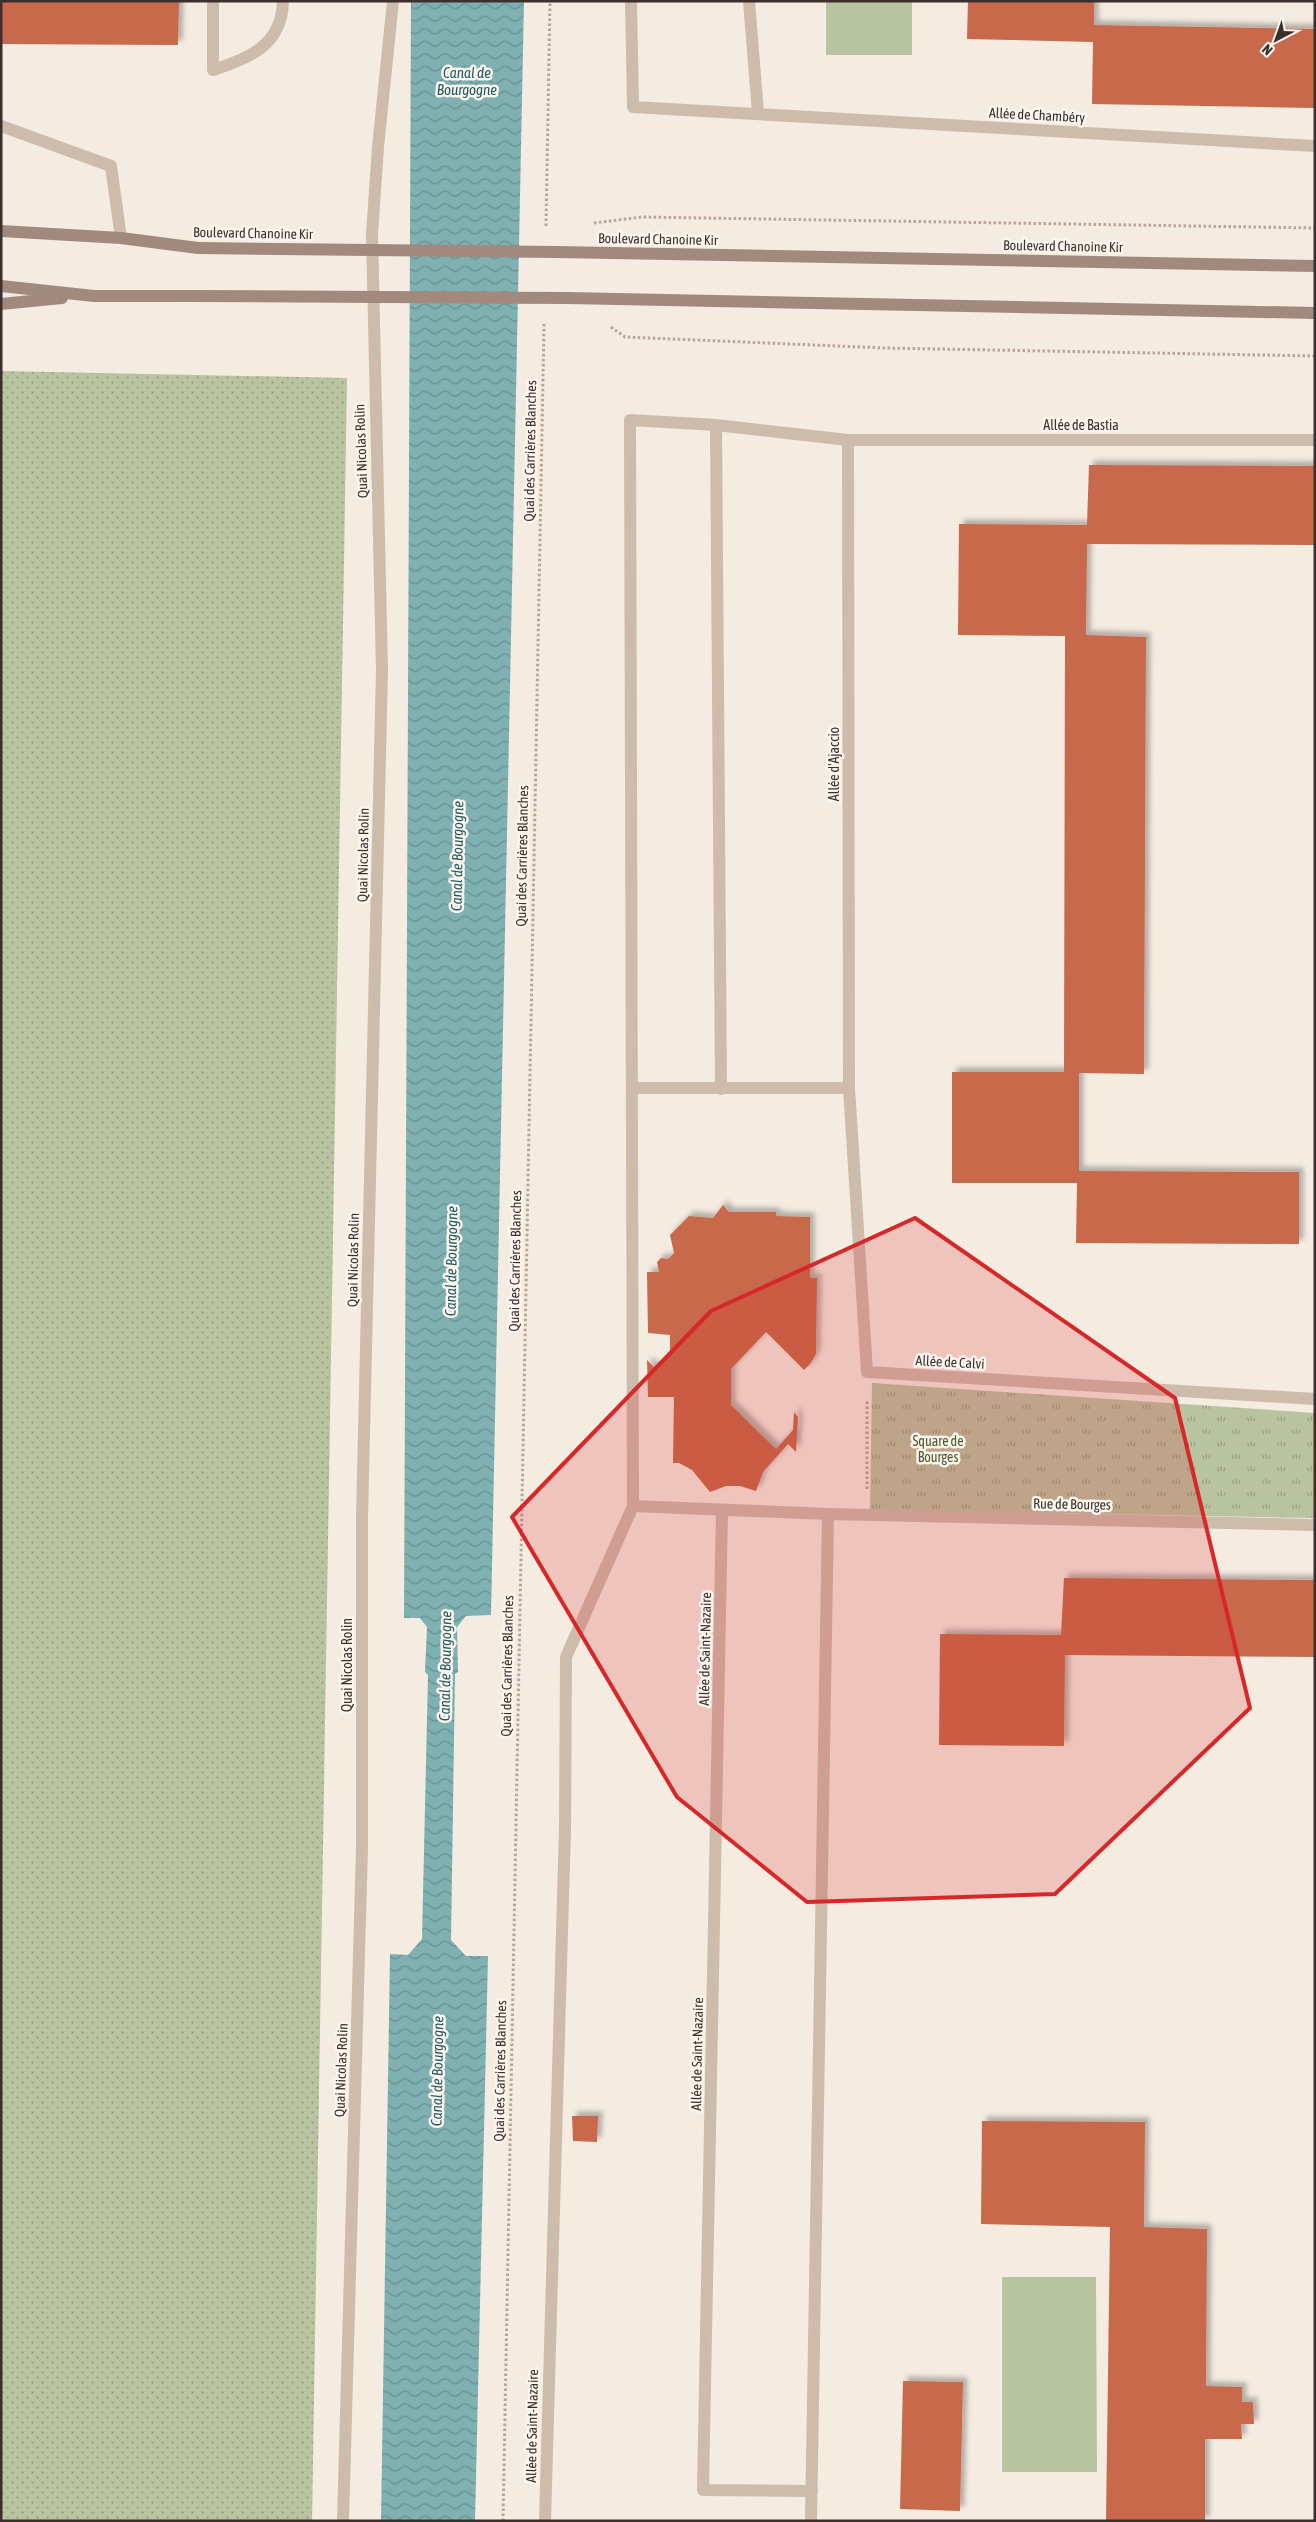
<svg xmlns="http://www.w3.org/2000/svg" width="1316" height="2522" font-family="'Asap Condensed',sans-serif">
<defs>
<pattern id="grass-dots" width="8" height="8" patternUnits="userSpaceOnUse" patternTransform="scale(1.25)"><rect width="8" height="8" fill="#b8c4a0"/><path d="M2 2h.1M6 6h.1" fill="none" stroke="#97a083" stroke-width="1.8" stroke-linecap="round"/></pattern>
<pattern id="park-tufts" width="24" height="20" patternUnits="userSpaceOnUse" patternTransform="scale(1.25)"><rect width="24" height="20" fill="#b8c4a0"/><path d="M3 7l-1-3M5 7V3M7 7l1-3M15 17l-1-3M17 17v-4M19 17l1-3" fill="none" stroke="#97a083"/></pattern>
<pattern id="water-waves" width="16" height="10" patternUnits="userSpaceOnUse" patternTransform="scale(1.25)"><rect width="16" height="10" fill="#7fb0b2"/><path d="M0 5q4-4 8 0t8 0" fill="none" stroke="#699091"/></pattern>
<filter id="shadow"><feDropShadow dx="4.5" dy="-4.5" stdDeviation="2.5" flood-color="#0004"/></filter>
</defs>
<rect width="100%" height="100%" fill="#f4ebe1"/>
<path fill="url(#grass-dots)" d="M 1,371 L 347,378 L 312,2521 L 1,2521 Z"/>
<path fill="url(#park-tufts)" d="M 872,1383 L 1315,1413 L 1315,1518 L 870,1510 Z"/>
<g fill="#b8c4a0">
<rect x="826" y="1" width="86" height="54"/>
<path d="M 1002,2277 L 1096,2277 L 1097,2472 L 1002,2472 Z"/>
</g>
<path fill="url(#water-waves)" d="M 411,1 L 524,1 L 491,1615 L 466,1616 L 457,1627 L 458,1672 L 455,1674 L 451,1940 L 466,1956 L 488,1956 L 475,2521 L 381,2521 L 390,1954 L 408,1955 L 422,1939 L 428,1675 L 425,1672 L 427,1627 L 420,1618 L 404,1618 Z"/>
<g fill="#c8694b" filter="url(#shadow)">
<path d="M 1,1 L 179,1 L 178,45 L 1,44 Z"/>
<path d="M 968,1 L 1094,1 L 1094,25 L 1315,29 L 1315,108 L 1092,104 L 1093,42 L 967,39 Z"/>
<path d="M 1089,465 L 1315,466 L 1315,545 L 1087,544 L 1086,635 L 1146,637 L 1144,1074 L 1079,1073 L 1079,1171 L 1299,1172 L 1299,1244 L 1076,1243 L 1077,1183 L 952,1183 L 952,1072 L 1064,1072 L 1065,636 L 958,635 L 959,524 L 1087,525 Z"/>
<path d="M 723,1205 L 729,1212 L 776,1212 L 776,1216 L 810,1217 L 810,1278 L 817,1278 L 816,1354 L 810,1364 L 804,1370 L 766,1332 L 731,1369 L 731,1405 L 776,1449 L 793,1430 L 794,1412 L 798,1417 L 796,1452 L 788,1444 L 763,1472 L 756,1491 L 740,1486 L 726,1486 L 710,1492 L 692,1470 L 679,1463 L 673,1463 L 674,1397 L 648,1397 L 647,1360 L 657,1370 L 670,1353 L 670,1335 L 648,1333 L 647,1272 L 659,1272 L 657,1262 L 661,1258 L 668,1259 L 674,1253 L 670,1235 L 689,1216 L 713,1218 Z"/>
<path d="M 1064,1578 L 1315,1580 L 1315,1657 L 1065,1655 L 1064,1746 L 939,1745 L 940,1634 L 1061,1635 Z"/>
<path d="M 572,2116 L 598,2116 L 597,2142 L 573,2141 Z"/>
<path d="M 982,2121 L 1145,2122 L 1144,2227 L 1207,2229 L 1206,2386 L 1242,2387 L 1242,2402 L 1253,2402 L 1254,2424 L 1241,2424 L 1242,2439 L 1205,2439 L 1205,2521 L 1106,2521 L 1110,2227 L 981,2224 Z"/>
<path d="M 903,2381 L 963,2382 L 960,2511 L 900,2509 Z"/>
</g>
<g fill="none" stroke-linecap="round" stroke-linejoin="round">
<g stroke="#b9a596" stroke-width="3" stroke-dasharray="2.5 2.5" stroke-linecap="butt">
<path d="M 594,223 L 642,217 L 1315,228"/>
<path d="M 546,226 L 550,1"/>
<path d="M 611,327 L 625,337 L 885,348 L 1315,356"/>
<path d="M 867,1489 L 867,1400"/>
<path d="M 503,2521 L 544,324"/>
</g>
<g stroke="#cdbbac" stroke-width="12">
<path d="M 213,1 L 213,70 C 250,58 282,45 283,1"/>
<path d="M 1,126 L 111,166 L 121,238"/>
<path d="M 716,425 L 721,1089"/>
<path d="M 633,1088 L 849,1088"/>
<path d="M 633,1506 L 828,1514"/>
<path d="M 722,1510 L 703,2490 L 812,2491"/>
<path d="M 343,2521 L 362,1848 L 362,1518 L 382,670 L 372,234 L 378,147 L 393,1"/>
<path d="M 545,2521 L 565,1828 L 566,1657 L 633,1506 L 630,420 L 716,425 L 848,440"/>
</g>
<g stroke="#cdbbac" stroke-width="12">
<path d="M 631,1 L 633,107 L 1315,146"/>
<path d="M 749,1 L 758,113"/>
<path d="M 1315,440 L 848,440 L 849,1088 L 867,1372 L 1315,1399"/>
<path d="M 811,2521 L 828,1514 L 1315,1525"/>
</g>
<g stroke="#a18a7d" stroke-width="12">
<path d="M 1,231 L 121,238 L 198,248"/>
<path d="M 556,252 L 1315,266"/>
<path d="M 1,286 L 94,296 L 195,296"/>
<path d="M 568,298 L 1315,313"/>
<path d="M 1,304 L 62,298"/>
</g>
<g stroke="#a18a7d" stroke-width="12">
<path d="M 198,248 L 556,252"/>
<path d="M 195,296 L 568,298"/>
</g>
</g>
<path fill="#d62828" fill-opacity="0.2" stroke="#d62828" stroke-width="4" stroke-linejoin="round" d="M 915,1218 L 1175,1398 L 1250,1708 L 1055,1894 L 807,1902 L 677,1797 L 512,1517 L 711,1311 Z"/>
<g text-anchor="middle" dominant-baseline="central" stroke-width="5" stroke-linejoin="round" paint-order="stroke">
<g font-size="14" fill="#3b302b" stroke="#fbf5ee">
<text transform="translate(1037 115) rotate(3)">Allée de Chambéry</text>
<text transform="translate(253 233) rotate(1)">Boulevard Chanoine Kir</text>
<text transform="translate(658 239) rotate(1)">Boulevard Chanoine Kir</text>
<text transform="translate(1063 246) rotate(1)">Boulevard Chanoine Kir</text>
<text x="1081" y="425">Allée de Bastia</text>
<text transform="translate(361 451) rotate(-92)">Quai Nicolas Rolin</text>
<text transform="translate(530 451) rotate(-89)">Quai des Carrières Blanches</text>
<text transform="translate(834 764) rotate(-90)">Allée d'Ajaccio</text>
<text transform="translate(363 855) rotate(-89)">Quai Nicolas Rolin</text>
<text transform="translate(522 856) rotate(-89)">Quai des Carrières Blanches</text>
<text transform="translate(353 1260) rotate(-89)">Quai Nicolas Rolin</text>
<text transform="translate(515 1261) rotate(-89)">Quai des Carrières Blanches</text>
<text transform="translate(950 1362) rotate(3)">Allée de Calvi</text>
<text transform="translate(1072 1504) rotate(1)">Rue de Bourges</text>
<text transform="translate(705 1649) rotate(-89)">Allée de Saint-Nazaire</text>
<text transform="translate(347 1665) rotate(-90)">Quai Nicolas Rolin</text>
<text transform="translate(507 1666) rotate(-89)">Quai des Carrières Blanches</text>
<text transform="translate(697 2054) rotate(-89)">Allée de Saint-Nazaire</text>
<text transform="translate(341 2070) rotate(-88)">Quai Nicolas Rolin</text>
<text transform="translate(500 2071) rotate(-89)">Quai des Carrières Blanches</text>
<text transform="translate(532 2426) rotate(-89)">Allée de Saint-Nazaire</text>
</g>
<g font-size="14" fill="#4a5a2e" stroke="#fbf5ee">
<text x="938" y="1441">Square de<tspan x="938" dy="16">Bourges</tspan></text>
</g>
<g font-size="15" font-style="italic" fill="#1f5a5e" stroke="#fbf5ee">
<text x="467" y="72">Canal de<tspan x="467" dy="17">Bourgogne</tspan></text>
<text transform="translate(457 856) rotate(-89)">Canal de Bourgogne</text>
<text transform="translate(451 1261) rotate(-89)">Canal de Bourgogne</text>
<text transform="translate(445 1666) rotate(-89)">Canal de Bourgogne</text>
<text transform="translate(437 2071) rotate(-89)">Canal de Bourgogne</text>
</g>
</g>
<rect width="1316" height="2522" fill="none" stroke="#3b302b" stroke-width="5"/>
<g transform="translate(1276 40) rotate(221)" stroke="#fbf5ee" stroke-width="4" paint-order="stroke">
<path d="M0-4L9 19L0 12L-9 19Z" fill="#3b302b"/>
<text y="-8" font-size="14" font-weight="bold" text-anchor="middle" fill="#3b302b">N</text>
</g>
</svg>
